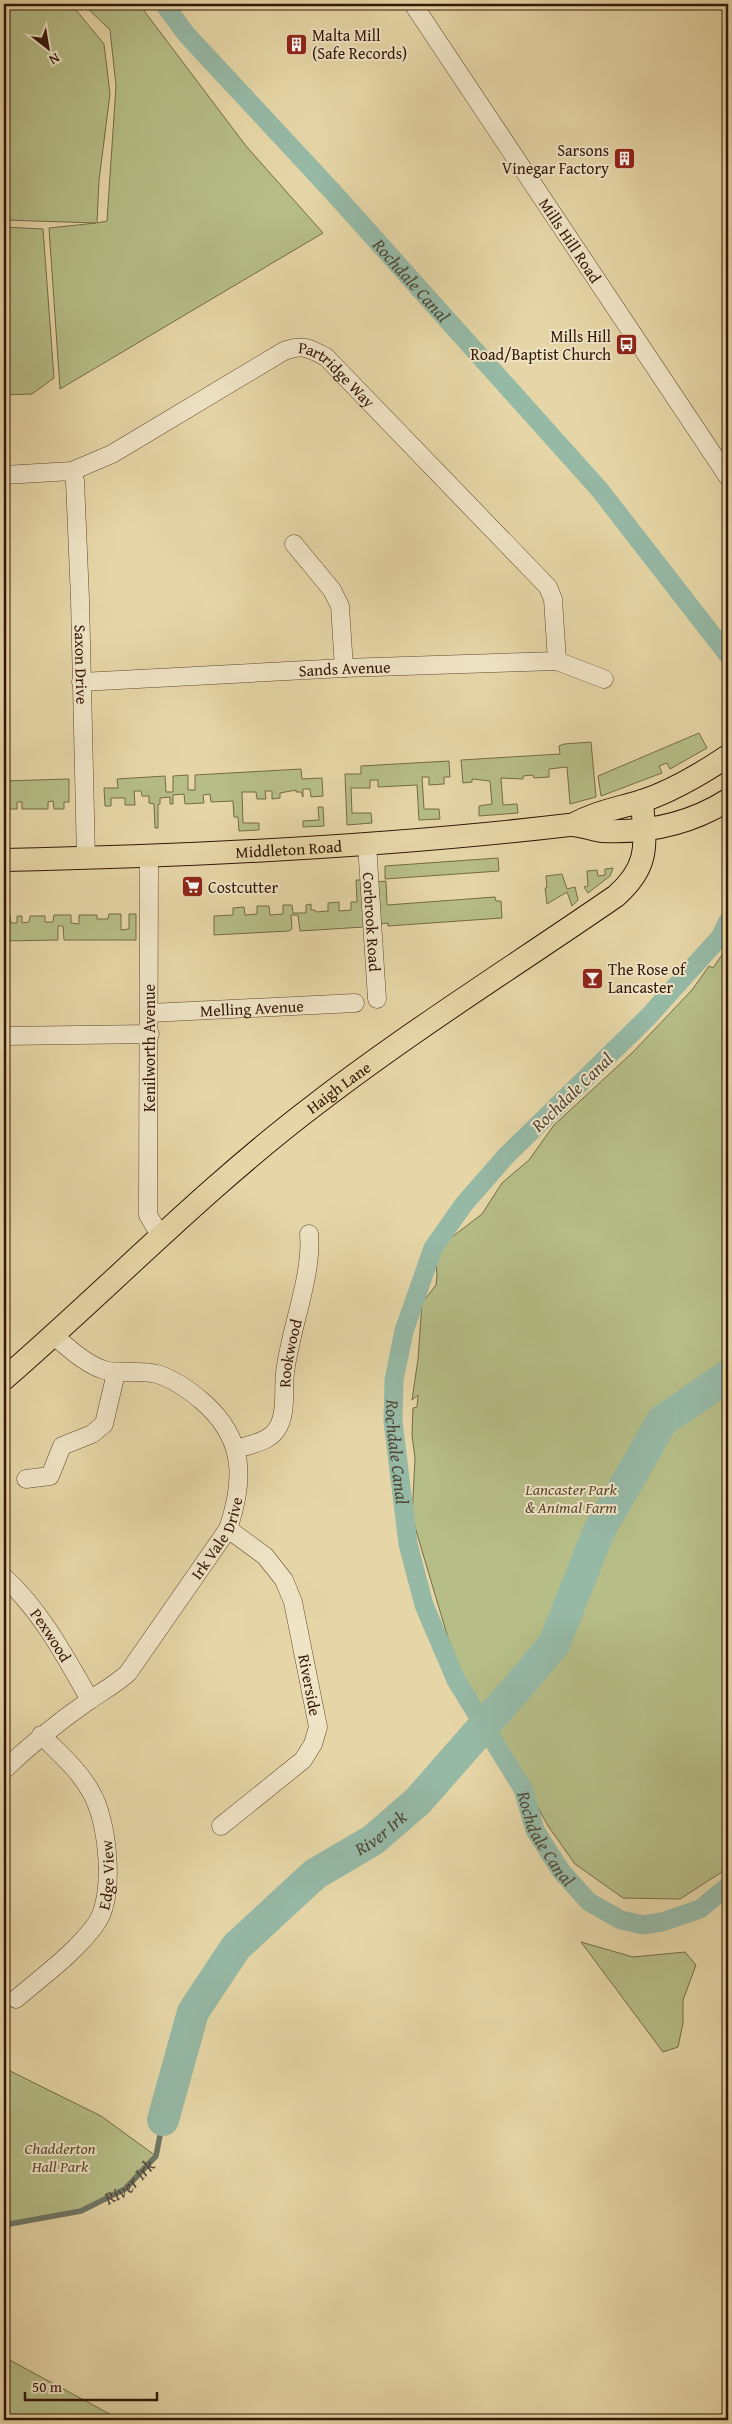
<svg xmlns="http://www.w3.org/2000/svg" width="732" height="2424" font-family="'Gentium Book Plus',serif">
<rect width="100%" height="100%" fill="#e6d6a7"/>
<filter id="stains"><feTurbulence type="fractalNoise" baseFrequency=".004" numOctaves="4"/><feColorMatrix values="0 0 0 0 .2 0 0 0 0 .09 0 0 0 0 .02 0 0 0 .5 -.17"/></filter>
<radialGradient id="worn" r=".72"><stop offset=".6" stop-color="#630" stop-opacity="0"/><stop offset="1" stop-color="#630" stop-opacity=".3"/></radialGradient>
<g fill="#b6bd87" stroke="#756a47">
<path d="M 4,4 L 71,4 L 104,44 L 110,94 L 99,180 L 97,223 L 107,221 L 116,86 L 110,30 L 83,4 L 139,4 L 246,146 L 323,233 L 60,389 L 49,228 L 96,223 L 4,220 Z"/>
<path d="M 4,227 L 43,229 L 54,378 L 32,394 L 4,395 Z"/>
<path d="M 699,733 L 707,748 L 670,769 L 667,763 L 659,766 L 662,773 L 601,796 L 598,776 Z"/>
<path d="M 591,742 L 596,797 L 570,804 L 567,767 L 549,769 L 549,777 L 534,778 L 533,775 L 523,776 L 523,779 L 501,778 L 503,805 L 517,804 L 518,813 L 479,816 L 479,806 L 492,804 L 490,781 L 472,779 L 472,782 L 463,783 L 461,760 L 560,754 L 559,746 L 564,744 Z"/>
<path d="M 449,761 L 450,777 L 444,777 L 444,784 L 429,785 L 429,777 L 422,777 L 424,809 L 439,809 L 440,819 L 419,820 L 417,785 L 378,787 L 378,780 L 370,780 L 370,788 L 351,788 L 352,813 L 371,813 L 372,823 L 347,825 L 345,774 L 361,774 L 361,766 Z"/>
<path d="M 301,769 L 302,779 L 322,778 L 323,796 L 311,797 L 310,789 L 303,789 L 303,797 L 301,792 L 296,792 L 296,790 L 280,793 L 280,798 L 272,799 L 272,791 L 265,791 L 266,799 L 257,799 L 256,792 L 242,792 L 243,823 L 259,823 L 259,830 L 239,831 L 238,817 L 234,817 L 233,801 L 211,802 L 210,794 L 203,795 L 204,803 L 185,804 L 184,794 L 173,795 L 173,804 L 170,804 L 170,797 L 160,798 L 160,804 L 158,805 L 158,828 L 155,828 L 154,804 L 149,803 L 149,796 L 142,796 L 141,791 L 134,791 L 135,805 L 125,805 L 125,798 L 111,798 L 111,806 L 105,806 L 104,788 L 118,788 L 117,779 L 165,776 L 166,792 L 173,792 L 173,776 L 188,775 L 188,790 L 195,790 L 195,775 Z"/>
<path d="M 69,779 L 69,802 L 64,802 L 64,809 L 54,809 L 53,801 L 48,802 L 48,809 L 22,809 L 22,802 L 17,802 L 17,809 L 7,809 L 7,801 L 4,801 L 4,781 Z"/>
<path d="M 318,807 L 323,807 L 324,826 L 303,827 L 303,821 L 319,820 Z"/>
<path d="M 498,858 L 499,871 L 385,879 L 385,866 Z"/>
<path d="M 613,868 L 610,876 L 588,893 L 584,887 L 588,886 L 587,871 L 597,870 L 598,876 L 605,875 L 605,869 Z"/>
<path d="M 562,874 L 567,889 L 575,887 L 578,900 L 572,906 L 567,892 L 547,904 L 545,888 L 547,888 L 546,876 Z"/>
<path d="M 356,880 L 362,880 L 364,927 L 300,931 L 298,915 L 291,915 L 292,929 L 289,931 L 214,935 L 214,916 L 233,915 L 233,908 L 244,907 L 245,915 L 257,914 L 257,906 L 269,906 L 270,915 L 283,914 L 283,905 L 292,905 L 293,913 L 306,913 L 306,905 L 311,904 L 311,910 L 315,910 L 316,912 L 328,911 L 328,903 L 339,902 L 339,911 L 351,910 L 351,902 L 357,902 Z"/>
<path d="M 386,881 L 387,905 L 495,897 L 496,901 L 501,901 L 502,918 L 388,926 L 388,923 L 380,924 L 377,882 Z"/>
<path d="M 109,914 L 121,914 L 121,930 L 129,929 L 129,914 L 136,914 L 136,940 L 64,940 L 63,926 L 58,926 L 58,940 L 4,941 L 4,923 L 6,923 L 6,916 L 10,916 L 11,923 L 17,923 L 17,916 L 22,916 L 22,923 L 29,922 L 30,916 L 45,916 L 45,922 L 53,922 L 54,915 L 71,915 L 71,923 L 79,924 L 79,915 L 97,915 L 97,919 L 108,919 Z"/>
<path d="M 728,946 L 728,1868 L 680,1899 L 623,1898 L 575,1864 L 548,1826 L 505,1748 L 467,1686 L 448,1638 L 412,1517 L 415,1458 L 412,1435 L 413,1408 L 417,1407 L 418,1395 L 412,1400 L 418,1359 L 422,1303 L 436,1285 L 437,1276 L 435,1250 L 482,1214 L 502,1183 L 529,1160 L 554,1125 L 633,1052 L 692,990 L 709,966 L 713,968 Z"/>
<path d="M 581,1942 L 633,1957 L 685,1952 L 696,1965 L 683,2000 L 683,2023 L 678,2047 L 663,2052 Z"/>
<path d="M 4,2068 L 101,2116 L 156,2156 L 125,2189 L 81,2211 L 4,2225 Z"/>
<path d="M 4,2357 L 121,2420 L 4,2420 Z"/>
</g>
<g fill="none" stroke-linecap="round" stroke-linejoin="round">
<path stroke="#6f7866" stroke-width="5.5" id="s1" d="M 4,2225 L 81,2211 L 125,2189 L 156,2156 L 163,2120"/>
<g stroke="#96b9a6" stroke-width="19">
<path id="s2" d="M 164,4 L 186,34 L 332,191 L 599,489 L 728,655"/>
<path id="s3" d="M 728,921 L 721,936 L 647,1018 L 506,1156 L 464,1204 L 433,1248 L 404,1331 L 394,1380 L 393,1421 L 408,1544 L 424,1605 L 456,1680 L 523,1789 L 535,1830 L 561,1871 L 589,1902 L 621,1920 L 643,1925 L 662,1922 L 700,1909 L 728,1886"/>
</g>
<path stroke="#96b9a6" stroke-width="32" id="s4" d="M 163,2120 L 193,2012 L 236,1947 L 315,1874 L 373,1840 L 418,1801 L 517,1688 L 554,1644 L 598,1533 L 662,1421 L 728,1376"/>
<defs>
<g id="minor">
<path id="s5" d="M 413,4 L 728,477"/>
<path id="s6" d="M 72,471 L 75,481 L 80,599 L 86,859"/>
<path id="s7" d="M 4,475 L 72,471 L 112,454 L 284,351 C 303,344 309,348 326,357 L 548,587 L 553,599 L 557,661"/>
<path d="M 294,544 L 332,590 L 340,606 L 344,668"/>
<path id="s8" d="M 81,682 L 344,668 L 557,661 L 604,679"/>
<path id="s9" d="M 367,844 L 377,999"/>
<path d="M 149,856 L 148,1215 L 161,1237"/>
<path id="s10" d="M 150,1013 L 355,1003"/>
<path d="M 4,1036 L 150,1034"/>
<path id="s11" d="M 236,1449 C 249,1445 269,1442 277,1429 C 287,1414 283,1390 285,1373 C 290,1329 313,1275 309,1234"/>
<path d="M 26,1479 L 50,1476 L 62,1446 L 92,1434 L 104,1424 L 116,1373"/>
<path id="s12" d="M 4,1577 C 41,1611 65,1656 90,1700"/>
<path id="s13" d="M 4,1770 C 30,1745 57,1723 87,1702 C 101,1692 115,1685 128,1673 L 228,1529 C 245,1479 245,1438 202,1401 C 189,1390 174,1379 157,1374 C 139,1369 121,1375 104,1370 C 85,1364 69,1348 54,1336"/>
<path d="M 221,1826 L 303,1760 L 313,1744 L 318,1727 L 293,1602 L 284,1580 L 265,1556 L 228,1529"/>
<path id="s14" d="M 16,1999 C 44,1975 75,1953 96,1924 C 116,1896 108,1820 91,1792 C 79,1770 59,1753 41,1735"/>
</g>
<g id="major">
<path d="M 572,825 C 598,811 616,809 642,801 C 673,791 701,774 728,756"/>
<path id="s15" d="M 4,860 C 192,856 382,847 569,825 C 580,824 591,830 602,831 C 647,833 690,824 728,800"/>
<path id="s16" d="M 4,1379 C 108,1289 205,1188 316,1104 C 412,1030 516,965 616,896 C 651,865 645,844 642,801"/>
</g>
</defs>
<use href="#minor" stroke="#60462f" stroke-width="19"/>
<use href="#major" stroke="#341607" stroke-width="24"/>
<use href="#minor" stroke="#efe4c6" stroke-width="18"/>
<use href="#major" stroke="#e6d6a7" stroke-width="22"/>
</g>
<defs>
<symbol id="building-square" viewBox="-11 -11 22 22"><rect x="-9" y="-9" width="18" height="18" rx="4" fill="#8f2418" stroke="#efe4c6"/><path d="M-4-6H4V6H1V3H-1V6H-4ZM-2.5-4.3h1.7v1.8h-1.7ZM.8-4.3h1.7v1.8H.8ZM-2.5-1h1.7V.8h-1.7ZM.8-1h1.7V.8H.8Z" fill="#fff"/></symbol>
<symbol id="bus-square" viewBox="-11 -11 22 22"><rect x="-9" y="-9" width="18" height="18" rx="4" fill="#8f2418" stroke="#efe4c6"/><path d="M-5-6H5V4H4V6H2V4H-2V6H-4V4H-5ZM-3.5-4V0h7V-4ZM-3.5 1.2v1.5H-2V1.2ZM2 1.2v1.5H3.5V1.2Z" fill="#fff"/></symbol>
<symbol id="supermarket-square" viewBox="-11 -11 22 22"><rect x="-9" y="-9" width="18" height="18" rx="4" fill="#8f2418" stroke="#efe4c6"/><path d="M-6-5.5h2.5l.6 2H6L4.5 2H-2.5L-4.4-4H-6ZM-1.5 3.2a1.3 1.3 0 1 0 .1 0ZM3 3.2a1.3 1.3 0 1 0 .1 0Z" fill="#fff"/></symbol>
<symbol id="bar-square" viewBox="-11 -11 22 22"><rect x="-9" y="-9" width="18" height="18" rx="4" fill="#8f2418" stroke="#efe4c6"/><path d="M-6-5H6L.8 .8V4.5H3.5V6h-7V4.5H-.8V.8Z" fill="#fff"/></symbol>
</defs>
<g fill-rule="evenodd">
<use href="#building-square" x="284" y="32" width="25" height="25"/>
<use href="#building-square" x="612" y="146" width="25" height="25"/>
<use href="#bus-square" x="614" y="332" width="25" height="25"/>
<use href="#supermarket-square" x="180" y="874" width="25" height="25"/>
<use href="#bar-square" x="580" y="966" width="25" height="25"/>
</g>
<g text-anchor="middle" dominant-baseline="central" stroke-width="4" stroke-linejoin="round" paint-order="stroke">
<g font-size="16" fill="#341607" stroke="#efe4c6" text-anchor="start">
<text x="312" y="35">Malta Mill<tspan x="312" dy="18">(Safe Records)</tspan></text>
<text x="609" y="150" text-anchor="end">Sarsons<tspan x="609" dy="18">Vinegar Factory</tspan></text>
<text x="611" y="336" text-anchor="end">Mills Hill<tspan x="611" dy="18">Road/Baptist Church</tspan></text>
<text x="208" y="887">Costcutter</text>
<text x="608" y="969">The Rose of<tspan x="608" dy="18">Lancaster</tspan></text>
</g>
<g font-size="16" fill="#341607" stroke="#efe4c6">
<text stroke="none"><textPath href="#s5" startOffset="284">Mills Hill Road</textPath></text>
<text stroke="none"><textPath href="#s7" startOffset="375">Partridge Way</textPath></text>
<text stroke="none"><textPath href="#s6" startOffset="194">Saxon Drive</textPath></text>
<text stroke="none"><textPath href="#s8" startOffset="264">Sands Avenue</textPath></text>
<text stroke="none"><textPath href="#s15" startOffset="285">Middleton Road</textPath></text>
<text stroke="none"><textPath href="#s9" startOffset="78">Corbrook Road</textPath></text>
<text stroke="none"><textPath href="#s10" startOffset="102">Melling Avenue</textPath></text>
<text transform="translate(149 1048) rotate(-90)">Kenilworth Avenue</text>
<text stroke="none"><textPath href="#s16" startOffset="444">Haigh Lane</textPath></text>
<text stroke="none"><textPath href="#s11" startOffset="124">Rookwood</textPath></text>
<text stroke="none"><textPath href="#s13" startOffset="320">Irk Vale Drive</textPath></text>
<text stroke="none"><textPath href="#s12" startOffset="75">Pexwood</textPath></text>
<text transform="translate(310 1685) rotate(79)">Riverside</text>
<text stroke="none"><textPath href="#s14" startOffset="161">Edge View</textPath></text>
</g>
<g font-size="16" font-style="italic" fill="#5b482d" stroke="#efe4c6">
<text x="571" y="1489">Lancaster Park<tspan x="571" dy="18">&amp; Animal Farm</tspan></text>
<text x="60" y="2148">Chadderton<tspan x="60" dy="18">Hall Park</tspan></text>
</g>
<g font-size="18" font-style="italic" fill="#514737" stroke="#efe4c6">
<text stroke="none"><textPath href="#s2" startOffset="371">Rochdale Canal</textPath></text>
<text transform="translate(572 1092) rotate(-44)">Rochdale Canal</text>
<text stroke="none"><textPath href="#s3" startOffset="652">Rochdale Canal</textPath></text>
<text stroke="none"><textPath href="#s4" startOffset="375">River Irk</textPath></text>
<text stroke="none"><textPath href="#s3" startOffset="1072">Rochdale Canal</textPath></text>
<text stroke="none"><textPath href="#s1" startOffset="135">River Irk</textPath></text>
</g>
</g>
<rect width="732" height="2424" fill="none" stroke="#e6d6a7" stroke-width="20"/>
<rect x="5" y="5" width="722" height="2414" fill="none" stroke="#341607" stroke-width="2.5"/>
<rect x="10" y="10" width="712" height="2404" fill="none" stroke="#341607"/>
<g transform="translate(48 48) rotate(149)" stroke="#efe4c6" stroke-width="4" paint-order="stroke">
<path d="M0-4L9 19L0 12L-9 19Z" fill="#341607"/>
<text y="-8" font-size="14" font-weight="bold" text-anchor="middle" fill="#341607">N</text>
</g>
<path d="M25 2392v8h132v-8" fill="none" stroke="#341607" stroke-width="2.5"/>
<text x="32" y="2392" font-size="15" fill="#341607" stroke="#efe4c6" stroke-width="4" paint-order="stroke">50 m</text>
<rect width="100%" height="100%" filter="url(#stains)"/>
<rect width="100%" height="100%" fill="url(#worn)"/>
</svg>
